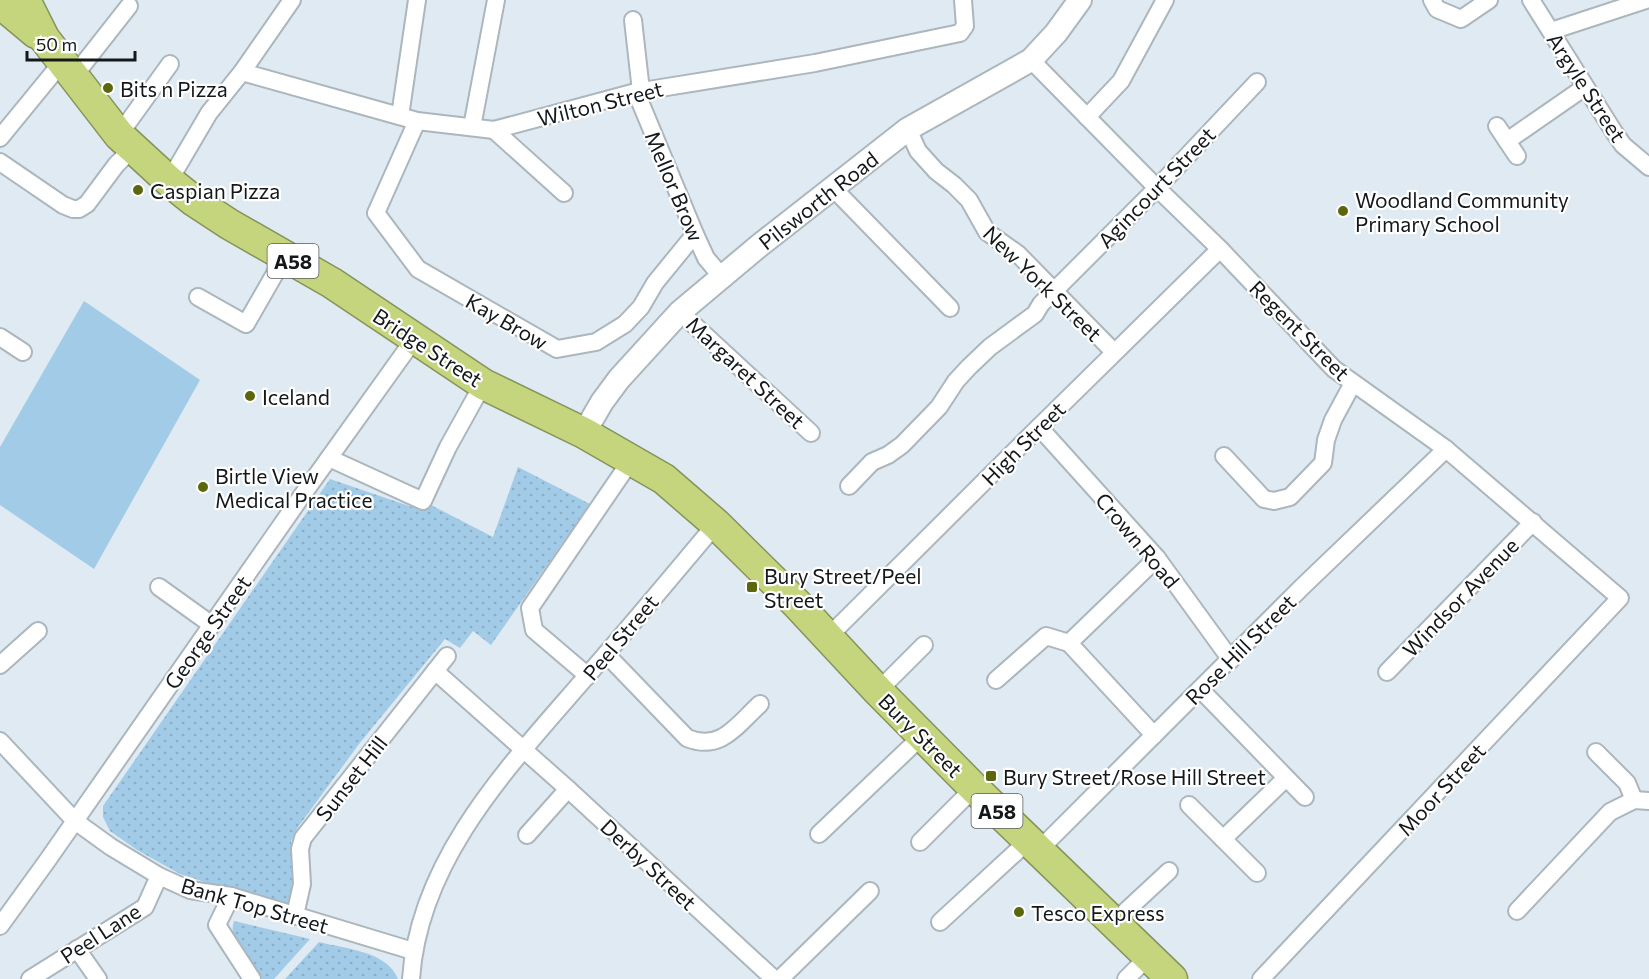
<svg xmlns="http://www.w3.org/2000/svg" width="1649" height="979" font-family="Commissioner,sans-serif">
<defs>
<pattern id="grass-dots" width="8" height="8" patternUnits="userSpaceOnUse" patternTransform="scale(1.5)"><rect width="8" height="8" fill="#a2cbe8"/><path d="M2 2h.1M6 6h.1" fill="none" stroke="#8baec6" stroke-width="1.8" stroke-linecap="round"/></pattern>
</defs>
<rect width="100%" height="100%" fill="#dfeaf2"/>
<g fill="url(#grass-dots)">
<path d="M 518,467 L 590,504 L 491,645 L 473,631 L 460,648 L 445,639 L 359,744 L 298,827 L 291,841 L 293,870 L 291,898 L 284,908 L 180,874 L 137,850 L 110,831 L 103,817 L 103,806 L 330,479 L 418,509 L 429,504 L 493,537 Z"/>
<path d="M 234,921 L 310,939 L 274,979 L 259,979 C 249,963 227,941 234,921 Z"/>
<path d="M 319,942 C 346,949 387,951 398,979 L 285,979 Z"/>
</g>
<path fill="#a2cbe8" d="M 84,301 L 200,380 L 94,569 L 0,505 L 0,447 Z"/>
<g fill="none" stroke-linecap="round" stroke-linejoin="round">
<defs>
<g id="street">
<path d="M 1432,0 L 1437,9 L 1461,19 L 1489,0"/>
<path d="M 1531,0 L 1614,132 L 1623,145 L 1649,167"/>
<path d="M 633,20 L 641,91"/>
<path d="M 1551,31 L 1646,0"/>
<path d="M 1031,60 L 1157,188 L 1220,249 L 1334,369 L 1446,449 L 1620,598 L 1261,979"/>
<path d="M 242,72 L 417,121 L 494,130 L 636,92 L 815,63 L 960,33 L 965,26 L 963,0"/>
<path d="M 74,76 L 129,6"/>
<path d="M 636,92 L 695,234 L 706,258 L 722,277"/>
<path d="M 400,116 L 417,0"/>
<path d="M 1087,117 L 1121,81 L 1165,0"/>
<path d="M 417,121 L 376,213 L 418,269 L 557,349 L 596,342 L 625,324 L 641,307 L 655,283 L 695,234"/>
<path d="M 1497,126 L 1517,156"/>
<path d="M 472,127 L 496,0"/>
<path d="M 908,129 L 918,151 L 936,171 L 954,185 L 969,200 L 987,232 L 1018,254 L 1114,352"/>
<path d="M 494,130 L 564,193"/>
<path d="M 119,135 L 170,64"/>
<path d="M 0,138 L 63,61"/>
<path d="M 1507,141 L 1585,87"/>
<path d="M 0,162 L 63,205 L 73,209 L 79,209 L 87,204 L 116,165 L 133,148"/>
<path d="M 169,181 L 209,113 L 242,72 L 292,0"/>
<path d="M 833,188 L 950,308"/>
<path d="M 198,297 L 246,324 L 285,256"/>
<path d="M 680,312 L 811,433"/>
<path d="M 0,337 L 23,352"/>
<path d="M 1039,427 L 1157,558 L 1231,660"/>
<path d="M 1224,456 L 1264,499 L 1274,501 L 1290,497 L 1323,463 L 1326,440 L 1333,420 L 1353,383"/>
<path d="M 329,458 L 423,501 L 448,447 L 483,384"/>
<path d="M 849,486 L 872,462 L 888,455 L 902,445 L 939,407 L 956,381 L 969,367 L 990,347 L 1035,314 L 1041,304 L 1157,188 L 1257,82"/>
<path d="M 159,587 L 212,625"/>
<path d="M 827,638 L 1039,427 L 1220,249"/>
<path d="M 1069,643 L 1154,735"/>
<path d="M 606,654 L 687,738 C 721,752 737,725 760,704"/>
<path d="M 0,665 L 38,631"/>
<path d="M 435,671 L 568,789 L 774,979"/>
<path d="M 1387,672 L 1533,522"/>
<path d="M 588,676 L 534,630 L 530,608 L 632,459"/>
<path d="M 996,680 L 1046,636 L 1069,643 L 1157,558"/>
<path d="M 1200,689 L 1305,797"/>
<path d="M 878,691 L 924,645"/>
<path d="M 0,741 L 75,821 L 111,847 L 159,876 L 190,890 L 231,896 L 413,951"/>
<path d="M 1596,752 L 1627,783 L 1634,800"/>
<path d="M 1189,805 L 1257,873"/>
<path d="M 819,834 L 922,736"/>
<path d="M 527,835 L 568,789"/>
<path d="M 1223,839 L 1286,778"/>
<path d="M 920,842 L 974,788"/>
<path d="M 1038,851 L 1302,587 L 1446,449"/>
<path d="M 231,896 L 217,925 L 252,979"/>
<path d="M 1517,911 L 1610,812 L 1634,800 L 1649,801"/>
<path d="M 295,915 L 302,884 L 300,849 L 303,838 L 447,656"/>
<path d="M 940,922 L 1028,841"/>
<path d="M 1113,923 L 1169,871"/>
<path d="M 0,926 L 47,861 L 301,497 L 415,338"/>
<path d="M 77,949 L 98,979"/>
<path d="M 30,979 L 145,907 L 159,876"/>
<path d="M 411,979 C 419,858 511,764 586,677 C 630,627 673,575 716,524"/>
<path d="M 780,979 L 870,891"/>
<path d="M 1126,979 L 1148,957"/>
</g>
<path id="secondary" d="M 584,433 L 602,402 L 619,379 L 680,312 L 760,245 L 908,129 L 1031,60 L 1056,33 L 1080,0"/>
<g id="highway">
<path d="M 25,0 L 44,38 L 119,135 L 169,181 L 194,201 L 229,224 L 332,283 L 483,384 L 584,433 L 664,479 L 716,524 L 796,603 L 878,691 L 974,788 L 1172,979"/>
<path d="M 0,3 L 36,33"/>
</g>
</defs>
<use href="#street" stroke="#abb6bd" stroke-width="20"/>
<use href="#secondary" stroke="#abb6bd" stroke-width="26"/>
<use href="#highway" stroke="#86935b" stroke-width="33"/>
<use href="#street" stroke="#fff" stroke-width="16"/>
<use href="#secondary" stroke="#fff" stroke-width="22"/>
<use href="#highway" stroke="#c4d57d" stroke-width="30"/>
</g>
<g fill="#5b670c" stroke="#fff" stroke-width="2">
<circle cx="108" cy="88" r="6"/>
<circle cx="138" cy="190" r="6"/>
<circle cx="1343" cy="211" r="6"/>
<circle cx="250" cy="396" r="6"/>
<circle cx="203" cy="487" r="6"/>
<rect x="746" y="581" width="12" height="12" rx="3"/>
<rect x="985" y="770" width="12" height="12" rx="3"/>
<circle cx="1019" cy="912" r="6"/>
</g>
<g text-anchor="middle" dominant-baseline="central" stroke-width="4.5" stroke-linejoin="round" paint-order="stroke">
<g fill="#fff" stroke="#5a5d5f" stroke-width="1.5">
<rect x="267.5" y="244" width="51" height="34" rx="4.5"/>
<rect x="971.5" y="794" width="51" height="34" rx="4.5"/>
</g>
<g font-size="20" font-weight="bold" fill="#14181b">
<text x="293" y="261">A58</text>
<text x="997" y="811">A58</text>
</g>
<g font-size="21" fill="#14181b" stroke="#fff">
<text transform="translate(1587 87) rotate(57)">Argyle Street</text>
<text transform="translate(600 103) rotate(-14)">Wilton Street</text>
<text transform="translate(675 186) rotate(67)">Mellor Brow</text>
<text transform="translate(1156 187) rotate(-46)">Agincourt Street</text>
<text transform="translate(818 200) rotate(-38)">Pilsworth Road</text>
<text transform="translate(1043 283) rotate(44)">New York Street</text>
<text transform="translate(507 321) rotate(30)">Kay Brow</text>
<text transform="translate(1300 330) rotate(45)">Regent Street</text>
<text transform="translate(428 347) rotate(33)">Bridge Street</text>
<text transform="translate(746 372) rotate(43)">Margaret Street</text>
<text transform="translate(1023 443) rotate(-45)">High Street</text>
<text transform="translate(1138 540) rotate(50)">Crown Road</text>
<text transform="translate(1460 597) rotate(-46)">Windsor Avenue</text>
<text transform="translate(207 632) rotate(-55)">George Street</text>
<text transform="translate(620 637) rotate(-50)">Peel Street</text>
<text transform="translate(1240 649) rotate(-45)">Rose Hill Street</text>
<text transform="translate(921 735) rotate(45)">Bury Street</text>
<text transform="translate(351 778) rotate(-52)">Sunset Hill</text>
<text transform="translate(1441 789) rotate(-47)">Moor Street</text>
<text transform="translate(649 864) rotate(43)">Derby Street</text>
<text transform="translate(255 905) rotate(16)">Bank Top Street</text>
<text transform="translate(100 933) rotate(-33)">Peel Lane</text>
</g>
<g font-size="21" fill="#14181b" stroke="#fff" text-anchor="start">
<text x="120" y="88">Bits n Pizza</text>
<text x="150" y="190">Caspian Pizza</text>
<text x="1355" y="199">Woodland Community<tspan x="1355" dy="24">Primary School</tspan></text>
<text x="262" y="396">Iceland</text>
<text x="215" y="475">Birtle View<tspan x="215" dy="24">Medical Practice</tspan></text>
<text x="764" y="575">Bury Street/Peel<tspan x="764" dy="24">Street</tspan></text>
<text x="1003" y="776">Bury Street/Rose Hill Street</text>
<text x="1031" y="912">Tesco Express</text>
</g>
</g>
<path d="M27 51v9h108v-9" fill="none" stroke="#14181b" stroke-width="3"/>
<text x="36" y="51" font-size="18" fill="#14181b" stroke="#ffffff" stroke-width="4.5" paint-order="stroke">50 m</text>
</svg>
